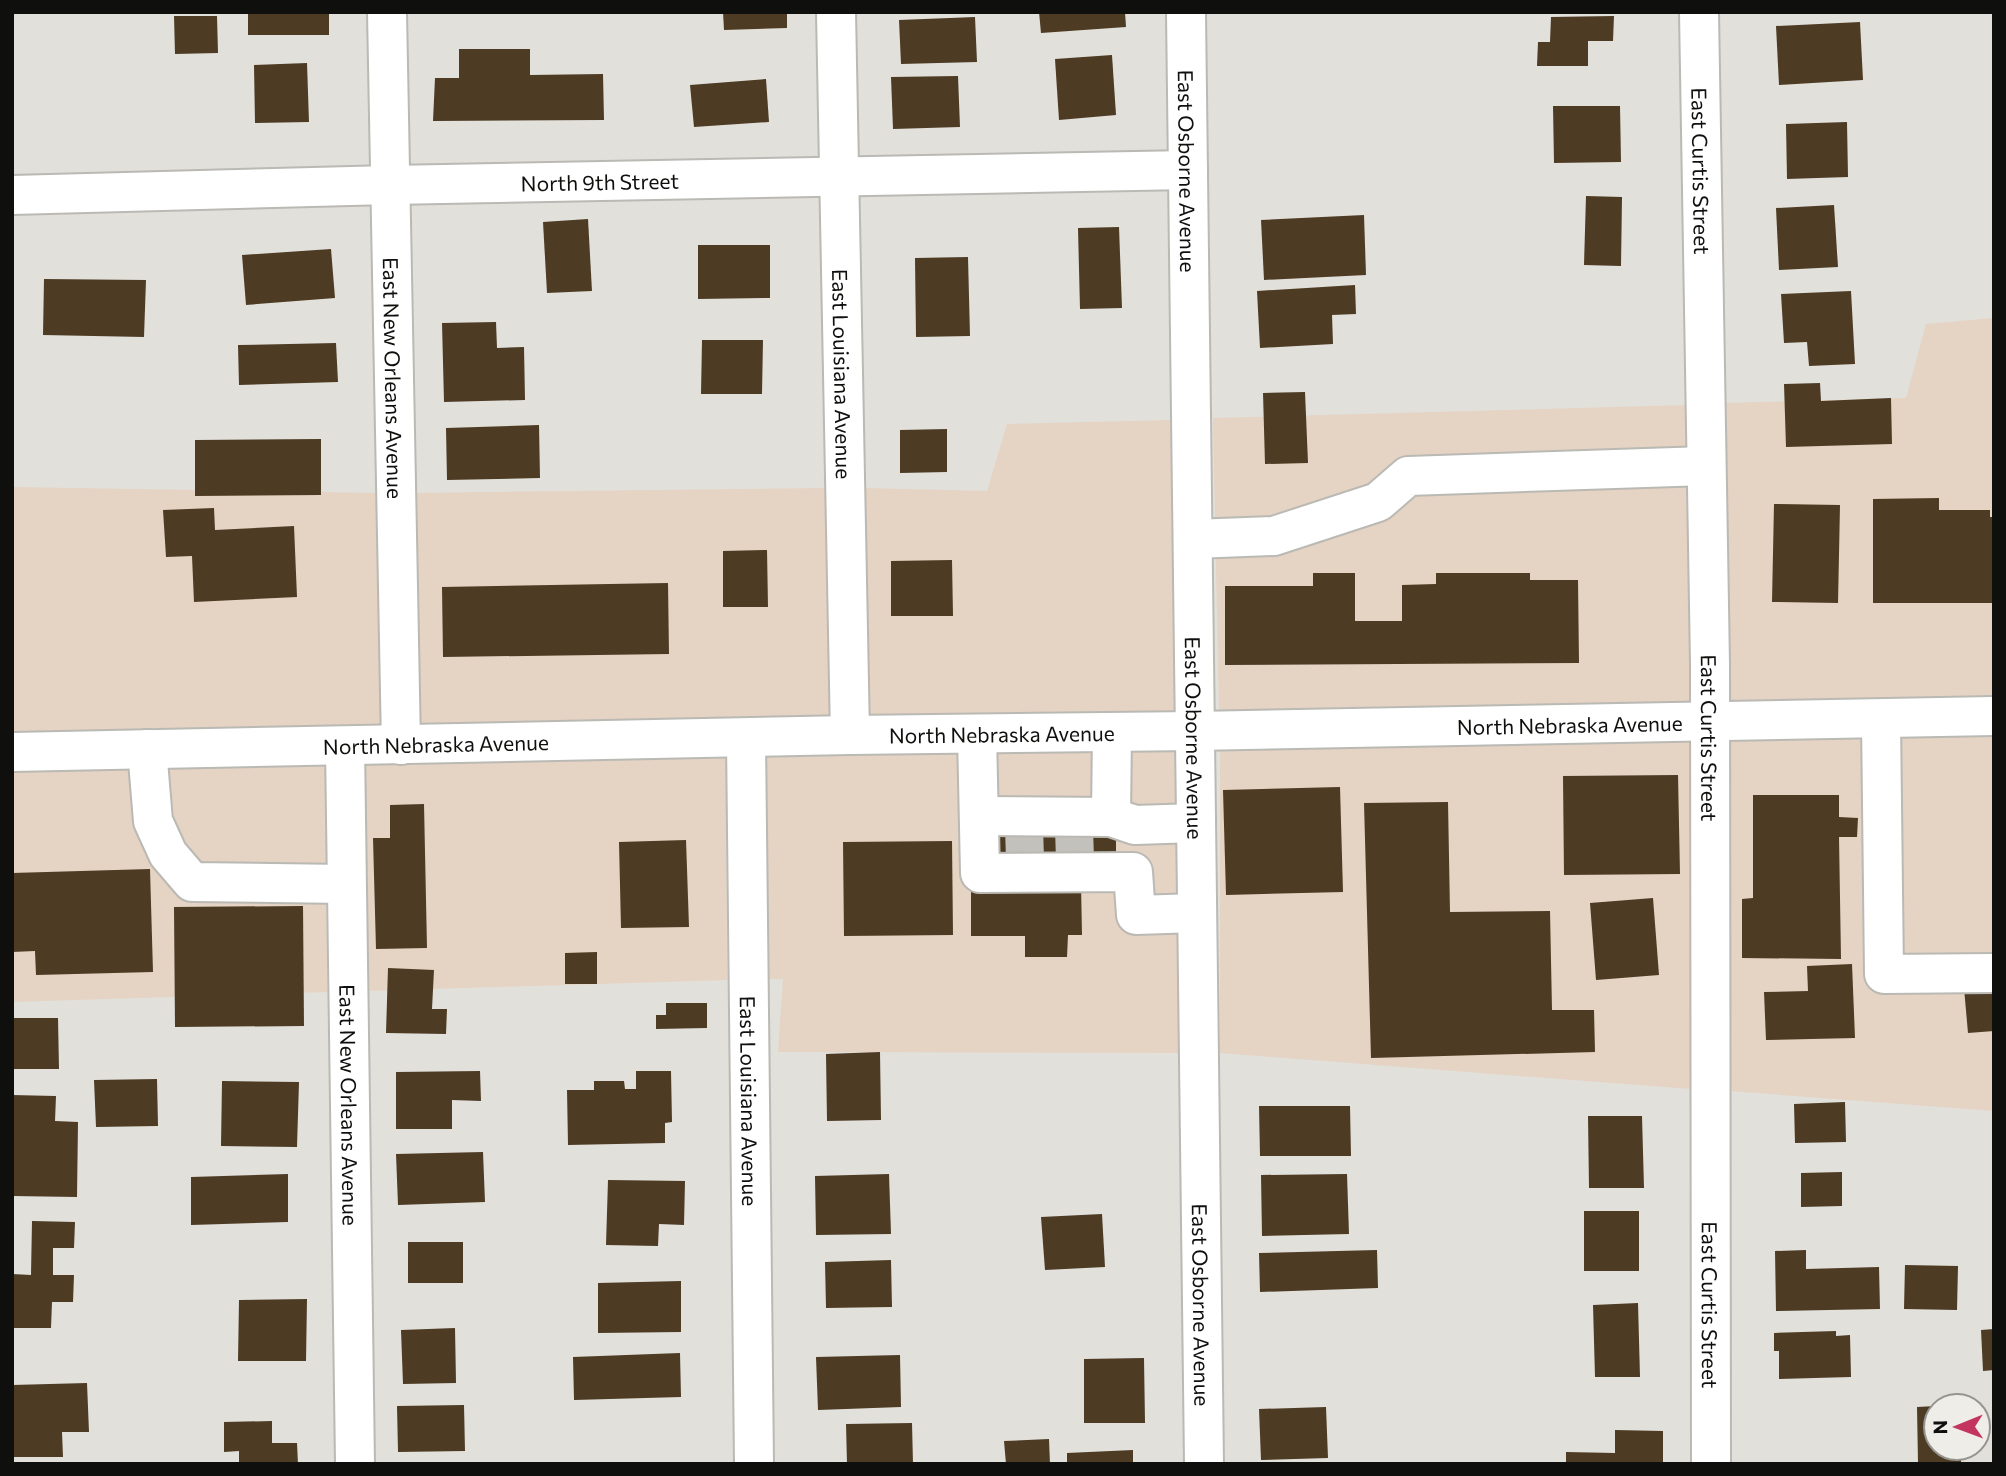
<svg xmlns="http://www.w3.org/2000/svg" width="2006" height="1476" viewBox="0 0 2006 1476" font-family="Commissioner,sans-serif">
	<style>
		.commercial { fill: #e5d3c3 }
		.building { fill: #4d3b24 }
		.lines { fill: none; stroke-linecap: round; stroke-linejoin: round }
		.minor-tunnel { stroke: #c2c1bc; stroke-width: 38; stroke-dasharray: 38 19; stroke-linecap: butt }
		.minor-casing { stroke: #bab9b4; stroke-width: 42 }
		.major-casing { stroke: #bab9b4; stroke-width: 42 }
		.minor { stroke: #fff; stroke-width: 38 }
		.major { stroke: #fff; stroke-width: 38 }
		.labels { text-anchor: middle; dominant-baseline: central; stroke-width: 7; stroke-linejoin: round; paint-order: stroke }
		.street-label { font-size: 21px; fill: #0f0f0d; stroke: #efede8 }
	</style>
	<rect width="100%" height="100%" fill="#e2e0db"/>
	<g class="commercial">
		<path d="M 1994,318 L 1994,699 L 1729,704 L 1725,403 L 1906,398 L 1926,324 Z"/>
		<path d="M 1686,405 L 1690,705 L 1219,713 L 1213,418 Z"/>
		<path d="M 1174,420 L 1180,714 L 869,717 L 865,488 L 987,491 L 1007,424 Z"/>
		<path d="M 12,487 L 376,493 L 381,727 L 12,734 Z"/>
		<path d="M 825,488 L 830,718 L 420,727 L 415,493 Z"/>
		<path d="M 1994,734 L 1994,1111 L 1730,1091 L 1730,739 Z"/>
		<path d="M 1691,740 L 1691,1089 L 1220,1053 L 1220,748 Z"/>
		<path d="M 1180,749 L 1181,1053 L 778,1052 L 783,979 L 766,979 L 766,755 Z"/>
		<path d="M 726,756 L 727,980 L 366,991 L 365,763 Z"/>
		<path d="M 326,763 L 327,992 L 12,1002 L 12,769 Z"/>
	</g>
	<g class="building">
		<rect x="248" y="12" width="81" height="23"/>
		<path d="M 723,12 L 787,12 L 787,28 L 724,30 Z"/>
		<path d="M 1039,12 L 1125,12 L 1126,27 L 1041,33 Z"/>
		<path d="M 174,16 L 217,16 L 218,53 L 175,54 Z"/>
		<path d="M 1614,16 L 1613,41 L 1588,41 L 1588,66 L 1537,66 L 1538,42 L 1550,42 L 1551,17 Z"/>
		<path d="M 975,17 L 977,62 L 901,64 L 899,20 Z"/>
		<path d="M 1860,22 L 1863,80 L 1779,85 L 1776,26 Z"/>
		<path d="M 459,49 L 530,49 L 530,75 L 603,74 L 604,120 L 433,121 L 435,78 L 459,78 Z"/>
		<path d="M 1112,55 L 1116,115 L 1059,120 L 1055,59 Z"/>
		<path d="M 307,63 L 309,122 L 255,123 L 254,65 Z"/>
		<path d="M 958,76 L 960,127 L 893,129 L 891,77 Z"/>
		<path d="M 766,79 L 769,122 L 694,127 L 690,85 Z"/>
		<path d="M 1553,106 L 1620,106 L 1621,162 L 1554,163 Z"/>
		<path d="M 1847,122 L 1848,177 L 1787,179 L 1786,124 Z"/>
		<path d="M 1586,196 L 1622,197 L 1621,266 L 1584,265 Z"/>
		<path d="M 1834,205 L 1838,267 L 1779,270 L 1776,208 Z"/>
		<path d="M 1364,215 L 1366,275 L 1264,280 L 1261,220 Z"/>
		<path d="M 588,219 L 592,291 L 547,293 L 543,222 Z"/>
		<path d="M 1119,227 L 1122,308 L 1080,309 L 1078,228 Z"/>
		<path d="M 698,245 L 770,245 L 770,298 L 698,299 Z"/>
		<path d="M 331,249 L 335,298 L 246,305 L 242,255 Z"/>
		<path d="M 968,257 L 970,336 L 916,337 L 915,258 Z"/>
		<path d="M 44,279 L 146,280 L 144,337 L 43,335 Z"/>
		<path d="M 1355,285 L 1356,314 L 1332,315 L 1333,344 L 1260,348 L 1257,291 Z"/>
		<path d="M 1851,291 L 1855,364 L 1809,366 L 1807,342 L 1784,343 L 1781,294 Z"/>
		<path d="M 496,322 L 497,348 L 524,347 L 525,400 L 444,402 L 442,323 Z"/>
		<path d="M 702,340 L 763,340 L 762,394 L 701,394 Z"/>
		<path d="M 336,343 L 338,382 L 239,385 L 238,345 Z"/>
		<path d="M 1820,383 L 1821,401 L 1891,398 L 1892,444 L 1786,447 L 1784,384 Z"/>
		<path d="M 1305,392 L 1308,463 L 1265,464 L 1263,393 Z"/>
		<path d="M 539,425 L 540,478 L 447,480 L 446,428 Z"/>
		<path d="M 947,429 L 947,472 L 900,473 L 900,430 Z"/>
		<path d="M 321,439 L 321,495 L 195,496 L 195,440 Z"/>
		<path d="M 1939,498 L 1939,510 L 1990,510 L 1990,517 L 1994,517 L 1994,603 L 1873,603 L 1873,499 Z"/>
		<path d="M 1774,504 L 1840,505 L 1838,603 L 1772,602 Z"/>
		<path d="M 214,508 L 215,530 L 294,526 L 297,597 L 194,602 L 192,556 L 166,557 L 163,510 Z"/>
		<path d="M 767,550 L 768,607 L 723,607 L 723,551 Z"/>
		<path d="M 952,560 L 953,616 L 891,616 L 891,561 Z"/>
		<path d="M 1313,573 L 1355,573 L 1355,621 L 1402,621 L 1402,585 L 1436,584 L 1436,573 L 1530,573 L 1530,580 L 1578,580 L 1579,663 L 1225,665 L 1225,586 L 1313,586 Z"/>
		<path d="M 668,583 L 669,654 L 443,657 L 442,587 Z"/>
		<path d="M 1678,775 L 1680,874 L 1564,875 L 1563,776 Z"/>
		<path d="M 1340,787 L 1343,892 L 1226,895 L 1223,790 Z"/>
		<path d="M 1753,795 L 1839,795 L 1839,817 L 1858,818 L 1857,837 L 1839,837 L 1841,959 L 1742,958 L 1742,899 L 1753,898 Z"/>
		<path d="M 1448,802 L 1450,912 L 1550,911 L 1552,1010 L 1594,1010 L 1595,1052 L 1371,1058 L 1364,803 Z"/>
		<path d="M 424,804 L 427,948 L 376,949 L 373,838 L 390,838 L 390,805 Z"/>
		<path d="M 988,826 L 1116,829 L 1116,861 L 988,858 Z"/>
		<path d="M 686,840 L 689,927 L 621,928 L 619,842 Z"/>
		<path d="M 952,841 L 953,935 L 844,936 L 843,842 Z"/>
		<path d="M 150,869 L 153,972 L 36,975 L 35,951 L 12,952 L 12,873 Z"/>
		<path d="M 1081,884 L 1082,935 L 1068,935 L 1067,957 L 1025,957 L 1025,936 L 971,936 L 971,887 Z"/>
		<path d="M 1653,898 L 1659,975 L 1596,980 L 1590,903 Z"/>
		<path d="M 303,906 L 304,1026 L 175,1027 L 174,907 Z"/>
		<path d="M 597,952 L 597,984 L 565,984 L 565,953 Z"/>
		<path d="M 1852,964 L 1855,1038 L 1766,1040 L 1764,992 L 1808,991 L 1807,966 Z"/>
		<path d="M 388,968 L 434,970 L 432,1009 L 447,1009 L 446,1034 L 386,1033 Z"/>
		<path d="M 1994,985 L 1994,1031 L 1968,1033 L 1964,988 Z"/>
		<path d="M 666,1003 L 707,1003 L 707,1028 L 656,1029 L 656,1015 L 666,1015 Z"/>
		<path d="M 12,1018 L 58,1018 L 59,1069 L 12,1069 Z"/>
		<path d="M 880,1052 L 881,1120 L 827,1121 L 826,1054 Z"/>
		<path d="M 480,1071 L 481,1101 L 452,1100 L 452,1129 L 396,1129 L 396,1072 Z"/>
		<path d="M 636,1071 L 671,1071 L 672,1122 L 665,1123 L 665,1143 L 568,1145 L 567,1090 L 594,1090 L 594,1081 L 624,1081 L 625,1089 L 636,1089 Z"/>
		<path d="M 157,1079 L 158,1126 L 96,1127 L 94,1080 Z"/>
		<path d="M 222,1081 L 299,1082 L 297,1147 L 221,1146 Z"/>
		<path d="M 12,1095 L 56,1096 L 55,1121 L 78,1122 L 77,1197 L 12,1196 Z"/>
		<path d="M 1845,1102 L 1846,1142 L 1795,1143 L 1794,1104 Z"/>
		<path d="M 1259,1106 L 1350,1106 L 1351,1156 L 1260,1156 Z"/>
		<path d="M 1588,1116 L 1642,1116 L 1644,1188 L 1589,1188 Z"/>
		<path d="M 483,1152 L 485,1202 L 398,1205 L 396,1154 Z"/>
		<path d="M 1842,1172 L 1842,1206 L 1801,1207 L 1801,1173 Z"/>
		<path d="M 288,1174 L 288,1222 L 191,1225 L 191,1177 Z"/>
		<path d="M 889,1174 L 891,1234 L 816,1235 L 815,1176 Z"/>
		<path d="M 1347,1174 L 1349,1234 L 1262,1236 L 1261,1175 Z"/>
		<path d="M 608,1180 L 685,1181 L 684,1225 L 659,1224 L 658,1246 L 606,1245 Z"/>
		<rect x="1584" y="1211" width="55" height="60"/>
		<path d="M 1102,1214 L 1105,1267 L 1045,1270 L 1041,1217 Z"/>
		<path d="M 32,1221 L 75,1222 L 74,1248 L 53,1248 L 53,1275 L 74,1275 L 73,1302 L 52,1302 L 51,1328 L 12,1328 L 12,1274 L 31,1275 Z"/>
		<rect x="408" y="1242" width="55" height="41"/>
		<path d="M 1377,1250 L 1378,1288 L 1260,1292 L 1259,1253 Z"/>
		<path d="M 1806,1250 L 1806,1269 L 1879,1267 L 1880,1309 L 1776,1311 L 1775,1251 Z"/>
		<path d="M 891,1260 L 892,1307 L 826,1308 L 825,1262 Z"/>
		<path d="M 1905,1265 L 1958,1266 L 1957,1310 L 1904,1309 Z"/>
		<path d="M 681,1281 L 681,1332 L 598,1333 L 598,1283 Z"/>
		<path d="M 307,1299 L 306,1361 L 238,1361 L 239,1300 Z"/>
		<path d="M 1638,1303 L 1640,1377 L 1595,1377 L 1593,1305 Z"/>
		<path d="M 455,1328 L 456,1383 L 403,1384 L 401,1330 Z"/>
		<path d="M 1994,1329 L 1994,1370 L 1983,1371 L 1981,1330 Z"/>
		<path d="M 1836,1331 L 1836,1336 L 1850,1335 L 1851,1377 L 1779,1379 L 1779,1351 L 1774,1351 L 1774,1333 Z"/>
		<path d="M 680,1353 L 681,1397 L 574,1400 L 573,1357 Z"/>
		<path d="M 900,1355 L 901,1407 L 818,1410 L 816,1357 Z"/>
		<path d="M 1144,1358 L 1145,1423 L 1084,1423 L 1084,1359 Z"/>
		<path d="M 87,1383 L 89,1432 L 62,1432 L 63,1457 L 12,1457 L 12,1385 Z"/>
		<path d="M 464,1405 L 465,1451 L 398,1452 L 397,1406 Z"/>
		<path d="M 1936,1406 L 1936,1448 L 1961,1448 L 1961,1462 L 1918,1463 L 1917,1407 Z"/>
		<path d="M 1326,1407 L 1328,1458 L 1261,1460 L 1259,1409 Z"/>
		<path d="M 272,1421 L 272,1443 L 297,1443 L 298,1464 L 239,1464 L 239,1451 L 224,1452 L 224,1422 Z"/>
		<path d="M 912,1423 L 913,1464 L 847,1464 L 846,1424 Z"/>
		<path d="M 1615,1430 L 1663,1431 L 1663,1464 L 1566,1464 L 1566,1452 L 1615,1453 Z"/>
		<path d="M 1049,1439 L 1050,1464 L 1006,1464 L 1004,1441 Z"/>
		<path d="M 1133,1450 L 1133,1464 L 1067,1464 L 1067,1453 Z"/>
	</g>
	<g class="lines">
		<g class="minor-tunnel">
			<path d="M 1024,827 L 1025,859"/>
			<path d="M 1074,828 L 1075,860"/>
		</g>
		<g class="minor-casing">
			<g id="minor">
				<path id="s1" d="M 387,12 L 401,745"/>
				<path id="s2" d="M 836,12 L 850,735"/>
				<path id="s3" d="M 1186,12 L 1204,1464"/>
				<path id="s4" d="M 1699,12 L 1710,664 L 1711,1464"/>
				<path id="s5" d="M 12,195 L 390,185 L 1188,170"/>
				<path d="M 1193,539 L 1274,536 L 1378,502 L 1408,476 L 1706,466"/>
				<path d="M 1881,719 L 1884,974 L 1994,973"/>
				<path d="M 977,734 L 980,873 L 1133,872 L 1136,915 L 1197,913"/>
				<path id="s6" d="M 746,739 L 754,1464"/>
				<path id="s7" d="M 345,746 L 355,1464"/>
				<path d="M 147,749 L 153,821 L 168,854 L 192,882 L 346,884"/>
				<path d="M 980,816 L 1111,817 L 1112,732"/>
				<path d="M 1111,817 L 1135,825 L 1196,823"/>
			</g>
		</g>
		<g class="major-casing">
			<g id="major">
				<path id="s8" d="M 12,752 L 850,735 L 1195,731 L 1994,716"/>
			</g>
		</g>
		<use href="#minor" class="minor"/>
		<use href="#major" class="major"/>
	</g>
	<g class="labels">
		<g class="street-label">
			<text stroke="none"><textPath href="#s3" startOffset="159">East Osborne Avenue</textPath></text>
			<text stroke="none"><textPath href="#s4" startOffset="159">East Curtis Street</textPath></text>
			<text stroke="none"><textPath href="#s5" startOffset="588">North 9th Street</textPath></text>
			<text stroke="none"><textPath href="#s2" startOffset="362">East Louisiana Avenue</textPath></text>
			<text stroke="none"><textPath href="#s1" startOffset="366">East New Orleans Avenue</textPath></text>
			<text stroke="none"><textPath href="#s8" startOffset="1558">North Nebraska Avenue</textPath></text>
			<text stroke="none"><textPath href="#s8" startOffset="990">North Nebraska Avenue</textPath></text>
			<text stroke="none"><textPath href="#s3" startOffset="726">East Osborne Avenue</textPath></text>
			<text stroke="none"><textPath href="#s4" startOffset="726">East Curtis Street</textPath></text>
			<text stroke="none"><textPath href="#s8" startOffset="424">North Nebraska Avenue</textPath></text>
			<text stroke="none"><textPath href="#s6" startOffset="362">East Louisiana Avenue</textPath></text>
			<text stroke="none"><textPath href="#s7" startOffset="359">East New Orleans Avenue</textPath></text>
			<text stroke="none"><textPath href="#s3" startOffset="1293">East Osborne Avenue</textPath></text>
			<text stroke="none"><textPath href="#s4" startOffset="1293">East Curtis Street</textPath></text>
		</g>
	</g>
	<rect width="2006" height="1476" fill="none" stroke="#0f0f0d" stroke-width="28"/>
	<g transform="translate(1957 1427) rotate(269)"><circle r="33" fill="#efede8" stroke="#959490" stroke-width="2"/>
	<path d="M0-5L12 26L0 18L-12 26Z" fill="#c3355f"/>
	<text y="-10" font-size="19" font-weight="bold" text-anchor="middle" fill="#0f0f0d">N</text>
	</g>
</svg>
